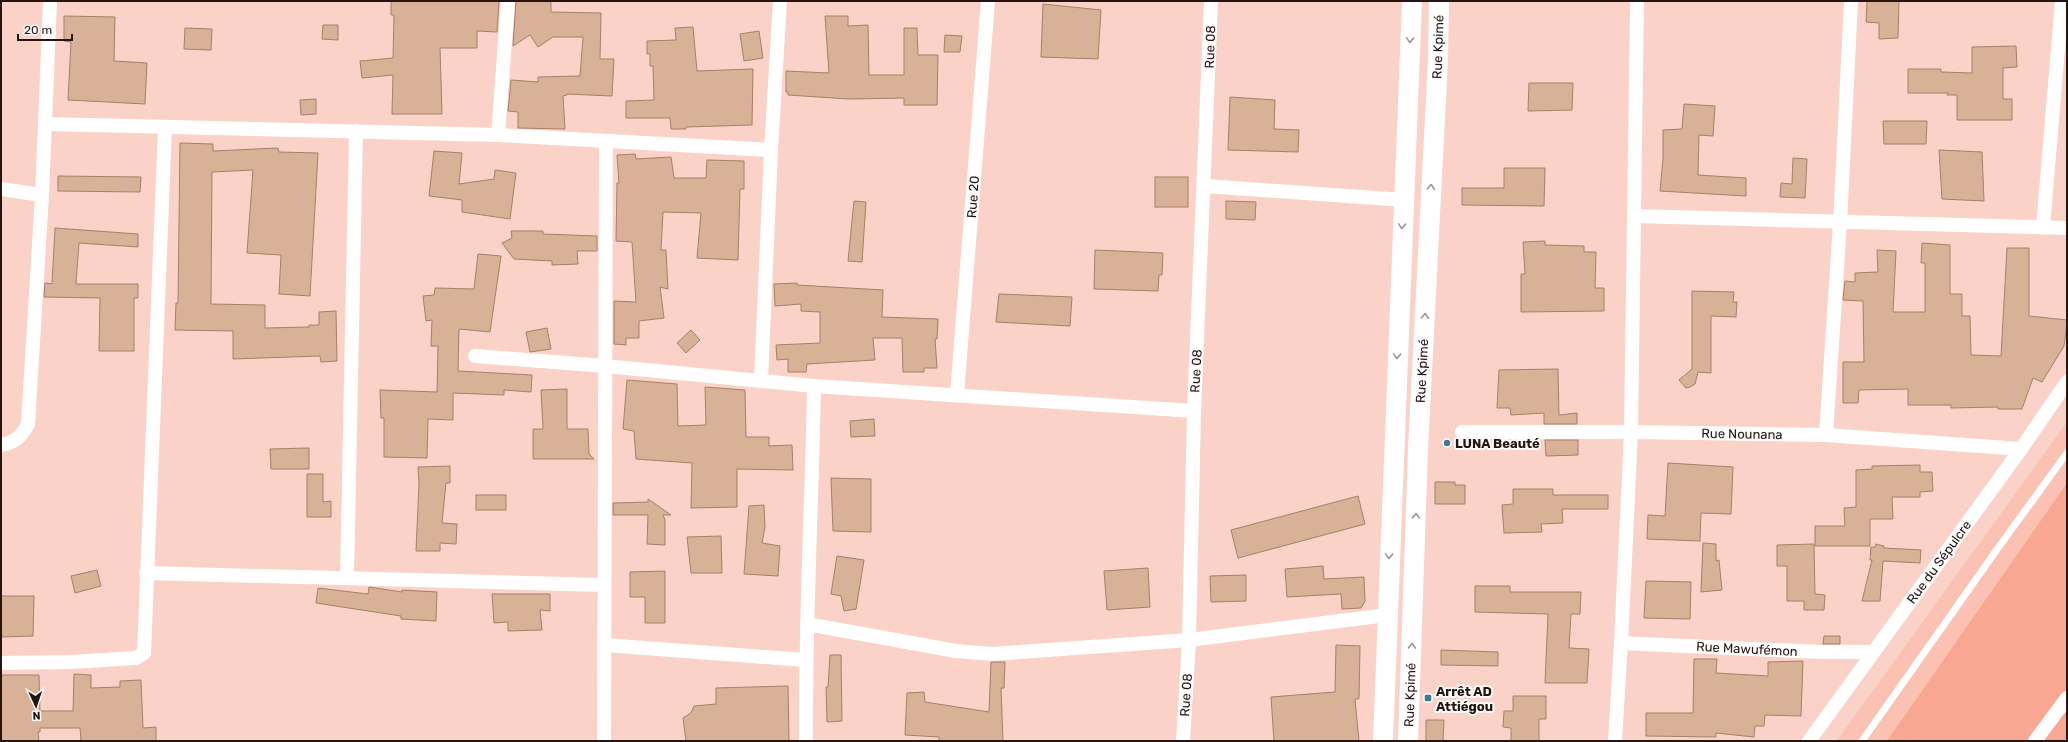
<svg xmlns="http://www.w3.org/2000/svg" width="2068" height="742" viewBox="0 0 2068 742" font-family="Rubik,sans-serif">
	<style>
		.built { fill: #fbc2b3 }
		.green { fill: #f9a792 }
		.building { fill: #d9b197; stroke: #a68067 }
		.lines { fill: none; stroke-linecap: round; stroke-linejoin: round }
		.service { stroke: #fff; stroke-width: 7 }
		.minor { stroke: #fff; stroke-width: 14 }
		.secondary { stroke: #fff; stroke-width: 20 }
		.oneway { stroke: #9d9593 }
		.poi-dot { fill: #3a7d8d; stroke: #fdfdfd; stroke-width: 1.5 }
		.labels { text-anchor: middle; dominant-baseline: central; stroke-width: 4; stroke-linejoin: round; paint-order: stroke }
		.street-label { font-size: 13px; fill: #251410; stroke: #fdfdfd }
		.poi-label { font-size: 13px; font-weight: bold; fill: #251410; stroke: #fdfdfd; text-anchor: start }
	</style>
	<rect width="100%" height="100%" fill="#fad2c7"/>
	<path class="built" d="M 2067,422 L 2067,741 L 1837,741 L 1846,728 Z"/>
	<path class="green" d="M 2067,483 L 2067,741 L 1887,741 Z"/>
	<g class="building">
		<path d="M 391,1 L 499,1 L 497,32 L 477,31 L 477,48 L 440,48 L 442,114 L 392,114 L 393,75 L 362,78 L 360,61 L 393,58 L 394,15 L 391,15 Z"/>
		<path d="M 516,1 L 551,1 L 551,12 L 601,13 L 600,59 L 614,59 L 612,96 L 567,94 L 567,95 L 563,96 L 565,129 L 518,128 L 518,112 L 508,111 L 511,80 L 538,82 L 538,77 L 580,76 L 583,37 L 553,37 L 538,47 L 530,35 L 513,46 Z"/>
		<path d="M 1867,1 L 1899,1 L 1898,38 L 1879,39 L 1879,23 L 1866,22 Z"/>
		<path d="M 1043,4 L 1101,10 L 1098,59 L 1041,57 Z"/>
		<path d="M 64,16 L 115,17 L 114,61 L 147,63 L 145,104 L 68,100 L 71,42 L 64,41 Z"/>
		<path d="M 825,16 L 848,16 L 848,26 L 868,25 L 869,75 L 904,75 L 904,28 L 917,28 L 918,55 L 938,55 L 937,105 L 904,105 L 904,98 L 849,99 L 788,95 L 788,92 L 786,92 L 786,71 L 829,73 Z"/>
		<path d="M 323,25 L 338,25 L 338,40 L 322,39 Z"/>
		<path d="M 693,27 L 697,71 L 753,69 L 752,125 L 686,127 L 686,129 L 671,129 L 670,118 L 626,118 L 626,101 L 654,100 L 653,66 L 650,66 L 650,54 L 647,54 L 647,41 L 676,40 L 675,28 Z"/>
		<path d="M 185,28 L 212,29 L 211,50 L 184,49 Z"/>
		<path d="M 759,31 L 763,58 L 744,61 L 740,34 Z"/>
		<path d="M 945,35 L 962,36 L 960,52 L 944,52 Z"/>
		<path d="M 2016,46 L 2017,67 L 2003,68 L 2003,99 L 2012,99 L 2012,120 L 1957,120 L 1957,95 L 1947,95 L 1948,93 L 1908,93 L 1908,69 L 1941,69 L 1941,72 L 1972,73 L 1972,47 Z"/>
		<path d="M 1529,83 L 1573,83 L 1572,110 L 1528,111 Z"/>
		<path d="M 1230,97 L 1275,100 L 1274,129 L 1299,130 L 1298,152 L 1228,150 Z"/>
		<path d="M 316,99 L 316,114 L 301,115 L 300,100 Z"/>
		<path d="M 1684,104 L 1715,106 L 1713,136 L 1699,135 L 1698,175 L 1746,178 L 1746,196 L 1660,191 L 1663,158 L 1663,130 L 1682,129 Z"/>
		<path d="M 1883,121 L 1927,121 L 1926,144 L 1884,144 Z"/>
		<path d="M 180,143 L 213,144 L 213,151 L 278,148 L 279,152 L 318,153 L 310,296 L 279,294 L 281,255 L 247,253 L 253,170 L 212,172 L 211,304 L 265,305 L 265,328 L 309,327 L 309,325 L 319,325 L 319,312 L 336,311 L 337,361 L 321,362 L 320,356 L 233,359 L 233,331 L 175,330 L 176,303 L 178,303 Z"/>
		<path d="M 1939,150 L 1982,152 L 1984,201 L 1942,199 Z"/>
		<path d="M 434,151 L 462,153 L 459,184 L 494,179 L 495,170 L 516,173 L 510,219 L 462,212 L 462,200 L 429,196 Z"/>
		<path d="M 635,154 L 636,159 L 671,157 L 674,178 L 706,178 L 707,160 L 744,161 L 744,189 L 740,189 L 738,260 L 697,258 L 701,213 L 663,212 L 661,250 L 666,250 L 668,289 L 660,287 L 664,318 L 639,321 L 639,338 L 626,338 L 626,345 L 614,344 L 614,301 L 636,302 L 632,242 L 616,241 L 617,183 L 619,183 L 617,155 Z"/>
		<path d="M 1793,158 L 1807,159 L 1805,198 L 1780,197 L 1781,183 L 1792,184 Z"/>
		<path d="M 1504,168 L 1545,168 L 1544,206 L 1462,205 L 1462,188 L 1504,188 Z"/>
		<path d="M 58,176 L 141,177 L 140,192 L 58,191 Z"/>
		<rect x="1155" y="177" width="33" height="30"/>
		<path d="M 854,201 L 866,202 L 862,262 L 848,261 Z"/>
		<path d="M 1226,201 L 1256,202 L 1255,220 L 1226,219 Z"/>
		<path d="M 55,228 L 138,234 L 138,247 L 79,243 L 76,284 L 138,284 L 138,298 L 134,298 L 134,351 L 99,351 L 100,298 L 44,297 L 45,283 L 52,284 Z"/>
		<path d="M 511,231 L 543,231 L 543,234 L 597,236 L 597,251 L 577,251 L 578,264 L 552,265 L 552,261 L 514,259 L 502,243 L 512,238 Z"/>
		<path d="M 1545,241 L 1545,245 L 1584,246 L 1584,252 L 1596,252 L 1595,288 L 1604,288 L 1604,311 L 1521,312 L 1521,274 L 1525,274 L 1523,242 Z"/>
		<path d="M 1922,243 L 1950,245 L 1950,294 L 1962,294 L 1962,316 L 1970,316 L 1971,355 L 2001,356 L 2007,248 L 2029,248 L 2029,316 L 2067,320 L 2067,323 L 2064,346 L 2042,382 L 2033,378 L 2022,409 L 1998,409 L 1998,407 L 1951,408 L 1951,405 L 1908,405 L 1908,389 L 1859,390 L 1858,403 L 1843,403 L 1843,362 L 1864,362 L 1863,301 L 1843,300 L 1845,281 L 1855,282 L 1855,273 L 1878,272 L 1877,250 L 1896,251 L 1893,312 L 1925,312 L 1925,263 L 1921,263 Z"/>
		<path d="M 1095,250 L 1163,253 L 1162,275 L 1159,275 L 1158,291 L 1094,289 Z"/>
		<path d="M 478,254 L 501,256 L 490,332 L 459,329 L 458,371 L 532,375 L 531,392 L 504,390 L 504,395 L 453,393 L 453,420 L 428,419 L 427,458 L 384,457 L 384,418 L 381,418 L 380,390 L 437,392 L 438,346 L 431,346 L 432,320 L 426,321 L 423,296 L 434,295 L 435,288 L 474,289 Z"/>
		<path d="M 797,283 L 797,285 L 883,290 L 882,317 L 938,319 L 937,339 L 935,339 L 937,368 L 924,368 L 924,372 L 903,372 L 902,338 L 873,338 L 875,360 L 807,364 L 806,372 L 788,372 L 788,359 L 777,360 L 776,345 L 820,343 L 820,312 L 801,311 L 801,304 L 775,306 L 774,284 Z"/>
		<path d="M 1692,291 L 1734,292 L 1733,302 L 1737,302 L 1736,317 L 1711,316 L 1711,373 L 1698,372 L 1695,384 L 1690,387 L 1686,388 L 1679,380 L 1692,369 Z"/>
		<path d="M 999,294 L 1072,297 L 1070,326 L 996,322 Z"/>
		<path d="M 547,328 L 551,349 L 530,352 L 526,332 Z"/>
		<path d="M 691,330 L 700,340 L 686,353 L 677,343 Z"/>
		<path d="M 1558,369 L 1559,415 L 1577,413 L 1577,424 L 1544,424 L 1544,413 L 1511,415 L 1510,408 L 1497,408 L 1499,370 Z"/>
		<path d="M 627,380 L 677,384 L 678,426 L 706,425 L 705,387 L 745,390 L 746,437 L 769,437 L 769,446 L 792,445 L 793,470 L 737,469 L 737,507 L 691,508 L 692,463 L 636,459 L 634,431 L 623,429 Z"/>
		<path d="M 567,389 L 567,429 L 588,429 L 589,454 L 594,459 L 533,459 L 533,429 L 543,429 L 541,390 Z"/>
		<path d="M 874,419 L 875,436 L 851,437 L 850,421 Z"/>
		<path d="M 1545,440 L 1578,440 L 1578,455 L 1546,456 Z"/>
		<path d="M 309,448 L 309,469 L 271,469 L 270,449 Z"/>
		<path d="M 1668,463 L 1733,467 L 1731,514 L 1701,513 L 1700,541 L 1647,539 L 1648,515 L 1665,516 Z"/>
		<path d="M 1920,465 L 1920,472 L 1932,472 L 1933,491 L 1920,492 L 1920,497 L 1892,497 L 1893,519 L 1870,519 L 1870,546 L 1815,546 L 1815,526 L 1845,526 L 1844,508 L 1856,507 L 1856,470 L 1872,469 L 1872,466 Z"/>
		<path d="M 450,466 L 450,483 L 446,483 L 442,523 L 457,524 L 456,544 L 440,543 L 440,551 L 416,551 L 419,484 L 418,467 Z"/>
		<path d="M 307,474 L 323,474 L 323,502 L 331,501 L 331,517 L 307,517 Z"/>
		<path d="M 831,478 L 871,479 L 871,532 L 833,531 Z"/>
		<path d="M 1435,482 L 1455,482 L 1455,485 L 1465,485 L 1465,504 L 1435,504 Z"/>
		<path d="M 1513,489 L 1553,489 L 1553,495 L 1608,495 L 1608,509 L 1562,509 L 1563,523 L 1541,524 L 1542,532 L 1504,533 L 1502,505 L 1513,504 Z"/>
		<rect x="476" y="495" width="30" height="15"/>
		<path d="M 1358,496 L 1365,524 L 1238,558 L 1231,530 Z"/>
		<path d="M 648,499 L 671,515 L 663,515 L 665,520 L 665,545 L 647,544 L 648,515 L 613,515 L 613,503 L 648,502 Z"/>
		<path d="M 764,505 L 765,527 L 762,543 L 780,546 L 778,576 L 744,574 L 749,506 Z"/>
		<path d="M 721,536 L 722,573 L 691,573 L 687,537 Z"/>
		<path d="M 1703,543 L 1716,544 L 1716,561 L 1719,560 L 1722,590 L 1701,592 Z"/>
		<path d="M 1814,544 L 1815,594 L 1825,595 L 1824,610 L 1804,610 L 1804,601 L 1787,601 L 1787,566 L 1777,566 L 1777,545 Z"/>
		<path d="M 1876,544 L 1884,546 L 1884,548 L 1921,550 L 1920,563 L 1883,561 L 1880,601 L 1862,601 L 1872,560 L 1870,560 L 1871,547 L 1875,547 Z"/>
		<path d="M 837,556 L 864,560 L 856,609 L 844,611 L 841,596 L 831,594 Z"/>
		<path d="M 1323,566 L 1324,579 L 1364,577 L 1365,601 L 1361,608 L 1342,609 L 1341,594 L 1287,597 L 1285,569 Z"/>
		<path d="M 1148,568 L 1150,607 L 1107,610 L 1104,571 Z"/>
		<path d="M 97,570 L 101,586 L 75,593 L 71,576 Z"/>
		<path d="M 665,571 L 665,623 L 645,623 L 645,597 L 630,597 L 630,572 Z"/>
		<path d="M 1246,575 L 1246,601 L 1211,602 L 1210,576 Z"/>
		<path d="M 1646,581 L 1691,582 L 1690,619 L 1644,618 Z"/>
		<path d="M 1475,586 L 1510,586 L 1510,592 L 1581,592 L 1580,614 L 1571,614 L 1569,648 L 1589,649 L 1587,683 L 1545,683 L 1548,614 L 1475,612 Z"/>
		<path d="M 369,587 L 402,592 L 402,590 L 437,592 L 436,621 L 401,619 L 401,616 L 316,603 L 318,588 L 368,594 Z"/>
		<path d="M 492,594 L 550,594 L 550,611 L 540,610 L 542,630 L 508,631 L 508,622 L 494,623 Z"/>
		<path d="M 1,596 L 34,596 L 33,636 L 1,637 Z"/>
		<path d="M 1824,636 L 1840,636 L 1840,644 L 1823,644 Z"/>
		<path d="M 1336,645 L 1360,646 L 1359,699 L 1355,699 L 1359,741 L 1274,741 L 1271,697 L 1335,692 Z"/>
		<path d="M 1441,650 L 1498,652 L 1498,666 L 1441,665 Z"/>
		<path d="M 830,655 L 841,655 L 842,721 L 827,722 L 826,687 L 828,687 Z"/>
		<path d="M 1694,659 L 1717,659 L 1716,673 L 1768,676 L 1768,662 L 1803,661 L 1801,716 L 1765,715 L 1764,726 L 1755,726 L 1754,737 L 1716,733 L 1716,737 L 1646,736 L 1646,713 L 1693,713 Z"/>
		<path d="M 991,662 L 1005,662 L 1004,688 L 1001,688 L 1003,741 L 939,741 L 939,737 L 905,735 L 907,693 L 924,692 L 925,702 L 989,712 Z"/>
		<path d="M 74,674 L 91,675 L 91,688 L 120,687 L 120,681 L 141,680 L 143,728 L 156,727 L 156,741 L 81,741 L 80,728 L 40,728 L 40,732 L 38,732 L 39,741 L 1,741 L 1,675 L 39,675 L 40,711 L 73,711 Z"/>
		<path d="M 788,686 L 789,741 L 686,741 L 683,718 L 691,713 L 694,706 L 716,704 L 716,688 Z"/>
		<path d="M 1513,696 L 1546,696 L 1546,719 L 1539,719 L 1539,741 L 1511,741 L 1511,728 L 1503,727 L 1504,711 L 1513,711 Z"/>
		<path d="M 1426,720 L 1444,720 L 1443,741 L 1426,741 Z"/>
	</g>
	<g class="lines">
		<path class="service" d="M 1862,741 L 1998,548 L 2067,453"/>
		<g class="minor">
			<path d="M 46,124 L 498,135 L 771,150"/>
			<path d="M 498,135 L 508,1"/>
			<path d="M 1205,186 L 1404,200"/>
			<path d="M 1,189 L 42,195"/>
			<path d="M 1634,216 L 2067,228"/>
			<path d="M 2043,227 L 2062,1"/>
			<path d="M 475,356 L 605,366 L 814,386 L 1194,411"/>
			<path d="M 761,380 L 771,150 L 780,1"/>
			<path d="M 957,394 L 988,1"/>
			<path d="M 1462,432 L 1631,432 L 1826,435 L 2021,449"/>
			<path d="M 1826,435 L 1840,223 L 1851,1"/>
			<path d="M 1,445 C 16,442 21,437 28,424 L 42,195 L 50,1"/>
			<path d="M 146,573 L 603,585"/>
			<path d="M 347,578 L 356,131"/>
			<path d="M 807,624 L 956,651 L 992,654 L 1189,640 L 1387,615"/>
			<path d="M 1621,643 L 1821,652 L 1873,652"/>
			<path d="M 605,645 L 805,660"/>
			<path d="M 1,663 L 70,662 L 136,658 L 144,653 L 165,127"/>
			<path d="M 604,741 L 606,141"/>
			<path d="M 806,741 C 805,623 812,504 814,386"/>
			<path d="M 1183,741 L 1189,640 L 1194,411 L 1211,1"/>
			<path d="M 1615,741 L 1621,643 L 1631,432 L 1637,1"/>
			<path d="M 1809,741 L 2021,449 L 2067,382"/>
			<path d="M 2035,741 L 2067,698"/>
		</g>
		<g class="secondary">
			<path d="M 1383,741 L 1412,1"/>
			<path d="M 1408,741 L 1418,449 L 1438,59 L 1439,1"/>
		</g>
	</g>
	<defs><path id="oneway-chevron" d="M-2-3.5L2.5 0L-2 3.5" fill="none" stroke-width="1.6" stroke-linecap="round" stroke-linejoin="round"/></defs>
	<g class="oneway">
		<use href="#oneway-chevron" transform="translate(1410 40) rotate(92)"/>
		<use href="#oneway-chevron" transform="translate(1431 187) rotate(-87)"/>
		<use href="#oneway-chevron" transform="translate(1402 226) rotate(92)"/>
		<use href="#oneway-chevron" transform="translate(1425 316) rotate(-87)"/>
		<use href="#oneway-chevron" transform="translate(1397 356) rotate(92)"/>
		<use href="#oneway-chevron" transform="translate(1416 516) rotate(-88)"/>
		<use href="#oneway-chevron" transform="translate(1389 556) rotate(92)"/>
		<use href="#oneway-chevron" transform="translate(1412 646) rotate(-88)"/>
	</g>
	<g class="poi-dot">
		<circle cx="1447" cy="443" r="4"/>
		<rect x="1424" y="694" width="8" height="8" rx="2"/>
	</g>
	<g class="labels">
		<g class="street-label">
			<text transform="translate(1210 47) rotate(-88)">Rue 08</text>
			<text transform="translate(1438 47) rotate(-88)">Rue Kpimé</text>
			<text transform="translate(973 197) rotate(-86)">Rue 20</text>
			<text transform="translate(1196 371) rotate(-87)">Rue 08</text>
			<text transform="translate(1422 371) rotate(-87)">Rue Kpimé</text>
			<text transform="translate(1742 434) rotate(1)">Rue Nounana</text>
			<text transform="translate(1939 562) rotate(-54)">Rue du Sépulcre</text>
			<text transform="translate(1747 649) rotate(3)">Rue Mawufémon</text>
			<text transform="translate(1186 695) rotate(-86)">Rue 08</text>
			<text transform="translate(1410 695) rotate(-88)">Rue Kpimé</text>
		</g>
		<g class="poi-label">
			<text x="1455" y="443">LUNA Beauté</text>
			<text x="1436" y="691">Arrêt AD<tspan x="1436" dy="15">Attiégou</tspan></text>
		</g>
	</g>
	<rect width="2068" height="742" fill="none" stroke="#251410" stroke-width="4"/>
	<g transform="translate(36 706) rotate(177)" stroke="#fdfdfd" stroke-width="3" paint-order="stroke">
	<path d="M0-3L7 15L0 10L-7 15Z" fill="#251410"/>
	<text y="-6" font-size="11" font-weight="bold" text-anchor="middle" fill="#251410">N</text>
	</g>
	<path d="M18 34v6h54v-6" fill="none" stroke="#251410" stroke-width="2"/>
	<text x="24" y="34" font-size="12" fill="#251410" stroke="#fdfdfd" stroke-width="3" paint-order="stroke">20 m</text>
</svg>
